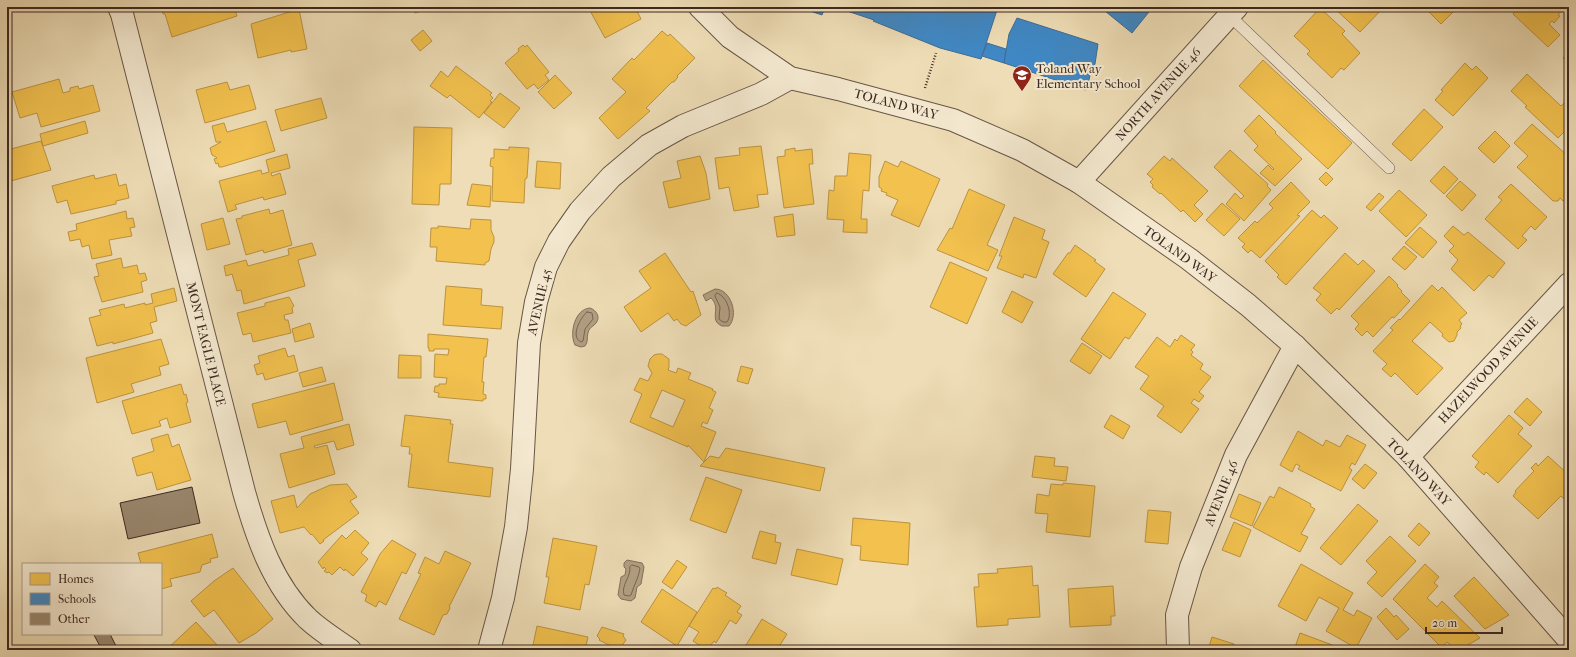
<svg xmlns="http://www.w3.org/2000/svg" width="1576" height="657" viewBox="0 0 1576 657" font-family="'IM FELL French Canon',serif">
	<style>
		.water { fill: #b2a083; stroke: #83705c }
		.homes { fill: #f2c14e; stroke: #bc9340; fill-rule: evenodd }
		.schools { fill: #3f88c5; stroke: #3e6c94 }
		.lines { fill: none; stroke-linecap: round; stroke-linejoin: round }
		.shore { stroke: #786452; stroke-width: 1 }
		.building { fill: #99876e; stroke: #3d2921 }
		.service-casing { stroke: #695646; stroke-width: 12 }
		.minor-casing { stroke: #695646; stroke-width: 24 }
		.path { stroke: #3d2921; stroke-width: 2.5; stroke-dasharray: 1 2; stroke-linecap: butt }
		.service { stroke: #f4e9d0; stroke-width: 11 }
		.minor { stroke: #f4e9d0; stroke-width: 22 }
		.labels { text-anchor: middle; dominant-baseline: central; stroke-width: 4; stroke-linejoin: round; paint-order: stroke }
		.poi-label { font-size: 13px; fill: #3d2921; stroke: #f4e9d0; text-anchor: start }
		.street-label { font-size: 13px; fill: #3d2921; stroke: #f4e9d0 }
	</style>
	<rect width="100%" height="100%" fill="#eeddb6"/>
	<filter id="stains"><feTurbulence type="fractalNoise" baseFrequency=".005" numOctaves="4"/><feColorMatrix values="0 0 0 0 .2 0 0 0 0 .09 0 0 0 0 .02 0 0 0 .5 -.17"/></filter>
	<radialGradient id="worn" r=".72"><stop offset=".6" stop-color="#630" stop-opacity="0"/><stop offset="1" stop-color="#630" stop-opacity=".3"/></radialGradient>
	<g class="water">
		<path d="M 715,289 C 731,289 739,315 729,326 L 722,326 C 708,320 722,308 711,298 L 706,301 L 703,295 Z"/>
		<path d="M 590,308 C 596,310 601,317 596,323 C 594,326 590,327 589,330 C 586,336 589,341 585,346 L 581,347 L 575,345 C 569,333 575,309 590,308 Z"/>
		<path d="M 627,560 L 642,563 L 644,567 L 641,584 L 637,587 L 635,598 L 631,601 L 621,599 L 618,595 L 621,577 L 625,575 L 626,569 L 624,567 L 624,563 Z"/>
	</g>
	<g class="homes">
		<path d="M 163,7 L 234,7 L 237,16 L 172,37 L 165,14 L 163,14 L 162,9 L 163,8 Z"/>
		<path d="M 413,7 L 432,7 L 415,13 Z"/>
		<path d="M 588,7 L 635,7 L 641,19 L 605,38 Z"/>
		<path d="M 1333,7 L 1384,7 L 1360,32 Z"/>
		<path d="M 1424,7 L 1448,7 L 1453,12 L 1441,24 Z"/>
		<path d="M 1519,7 L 1565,7 L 1558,15 L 1560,16 L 1554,23 L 1552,21 L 1549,24 L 1560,35 L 1548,47 L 1513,14 Z"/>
		<path d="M 1320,8 L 1345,31 L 1342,34 L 1360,53 L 1344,70 L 1341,68 L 1332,78 L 1307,54 L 1310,51 L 1294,36 Z"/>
		<path d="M 299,9 L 307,49 L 291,52 L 291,50 L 258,58 L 251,24 Z"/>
		<path d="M 423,30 L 432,41 L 420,51 L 411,40 Z"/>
		<path d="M 662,31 L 668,36 L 670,34 L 695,58 L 677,76 L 678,77 L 674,82 L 672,82 L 646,108 L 650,111 L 618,139 L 599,118 L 626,92 L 612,79 L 632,58 L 634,60 Z"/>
		<path d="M 523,45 L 525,47 L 527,45 L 549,72 L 545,75 L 549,80 L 538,89 L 534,84 L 527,89 L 505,63 L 519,51 L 518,49 Z"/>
		<path d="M 1569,51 L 1569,64 L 1563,58 Z"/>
		<path d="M 1263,60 L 1352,143 L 1328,169 L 1239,86 Z"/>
		<path d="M 1465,63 L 1472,70 L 1476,66 L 1488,78 L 1453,116 L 1435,100 L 1443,91 L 1441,90 Z"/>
		<path d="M 456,66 L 492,93 L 490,95 L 493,98 L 490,101 L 492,102 L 479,118 L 450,95 L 447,98 L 430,86 L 441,71 L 448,77 Z"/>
		<path d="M 1527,74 L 1561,106 L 1564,103 L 1569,108 L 1569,130 L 1567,129 L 1558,138 L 1525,107 L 1527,106 L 1511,91 Z"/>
		<path d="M 555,75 L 572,93 L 554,109 L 538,92 Z"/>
		<path d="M 59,79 L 63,93 L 70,91 L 70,88 L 78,86 L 79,89 L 93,85 L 100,111 L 41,127 L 37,113 L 20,118 L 12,92 Z"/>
		<path d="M 227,82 L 230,90 L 249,85 L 256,109 L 205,123 L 196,90 Z"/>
		<path d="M 500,93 L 520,108 L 504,128 L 484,113 Z"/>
		<path d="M 321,98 L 327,118 L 281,131 L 275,110 Z"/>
		<path d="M 1424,109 L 1443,127 L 1411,161 L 1392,144 Z"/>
		<path d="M 1259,115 L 1276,132 L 1275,133 L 1302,159 L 1275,186 L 1260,173 L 1268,165 L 1273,170 L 1274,169 L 1254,150 L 1258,146 L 1244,131 Z"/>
		<path d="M 85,121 L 88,133 L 43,146 L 40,134 Z"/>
		<path d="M 266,121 L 275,151 L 222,167 L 219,167 L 218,163 L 216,164 L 214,159 L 217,158 L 216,157 L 212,155 L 210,148 L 221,142 L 216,142 L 212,126 L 224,123 L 227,132 Z"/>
		<path d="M 1532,124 L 1569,157 L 1569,200 L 1563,201 L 1560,198 L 1558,201 L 1553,201 L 1517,167 L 1528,156 L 1514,143 Z"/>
		<path d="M 414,127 L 452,128 L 451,184 L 440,184 L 439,205 L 412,204 Z"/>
		<path d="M 1495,131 L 1510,146 L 1494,163 L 1478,148 Z"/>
		<path d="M 41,141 L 51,170 L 7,182 L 7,150 Z"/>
		<path d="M 761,146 L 768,194 L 757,195 L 759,207 L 734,211 L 729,187 L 719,189 L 715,158 L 740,155 L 739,148 Z"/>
		<path d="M 509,147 L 529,148 L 527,178 L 525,179 L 524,203 L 492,201 L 493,167 L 490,166 L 491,158 L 494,158 L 494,149 L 509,150 Z"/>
		<path d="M 795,148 L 795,151 L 812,149 L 813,164 L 809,164 L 814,204 L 784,208 L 777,157 L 785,156 L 785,150 Z"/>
		<path d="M 1230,150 L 1268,184 L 1267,186 L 1271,190 L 1244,221 L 1226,204 L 1235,193 L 1241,199 L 1244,196 L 1214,167 Z"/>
		<path d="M 849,153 L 871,155 L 869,191 L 863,190 L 861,219 L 867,219 L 867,233 L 843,232 L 844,220 L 827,219 L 829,190 L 834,191 L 835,176 L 847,176 Z"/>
		<path d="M 287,154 L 290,168 L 271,173 L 272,176 L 280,173 L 286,194 L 264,200 L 263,197 L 235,205 L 237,209 L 228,212 L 219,181 L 261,170 L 262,174 L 269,172 L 266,160 Z"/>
		<path d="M 700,156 L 706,173 L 710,199 L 669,208 L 663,182 L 681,178 L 677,161 Z"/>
		<path d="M 1164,156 L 1170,161 L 1172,158 L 1208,191 L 1194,205 L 1203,214 L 1195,222 L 1183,210 L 1181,212 L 1161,193 L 1160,194 L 1152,187 L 1153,185 L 1150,182 L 1153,179 L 1147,174 Z"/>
		<path d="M 537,161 L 561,163 L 560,189 L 535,187 Z"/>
		<path d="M 885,161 L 898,167 L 901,161 L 940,179 L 919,227 L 891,215 L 898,200 L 886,195 L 887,193 L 881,191 L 882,189 L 879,187 L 879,177 Z"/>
		<path d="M 1444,166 L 1458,179 L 1444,194 L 1430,181 Z"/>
		<path d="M 1326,172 L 1333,179 L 1326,186 L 1319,179 Z"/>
		<path d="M 116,174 L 119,186 L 126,184 L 129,198 L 116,201 L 116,204 L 71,214 L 67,200 L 57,203 L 52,186 L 94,175 L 95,179 Z"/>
		<path d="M 1460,181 L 1476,195 L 1462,211 L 1446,196 Z"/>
		<path d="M 1291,182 L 1310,202 L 1297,215 L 1300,216 L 1260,258 L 1251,250 L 1248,253 L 1242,247 L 1245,244 L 1238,238 L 1255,221 L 1257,223 L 1273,208 L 1269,204 Z"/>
		<path d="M 472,184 L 491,186 L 490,207 L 467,205 Z"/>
		<path d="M 1511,184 L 1547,217 L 1535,230 L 1531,226 L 1522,236 L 1527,240 L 1518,249 L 1485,219 L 1502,200 L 1498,197 Z"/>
		<path d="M 969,189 L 1005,205 L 987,245 L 998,250 L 988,271 L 937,250 L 950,228 L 952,229 Z"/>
		<path d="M 1399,190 L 1427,215 L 1406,237 L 1379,211 Z"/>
		<path d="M 1379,193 L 1384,197 L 1371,211 L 1366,207 Z"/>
		<path d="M 1222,203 L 1240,219 L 1224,236 L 1206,220 Z"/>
		<path d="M 269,209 L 270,214 L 283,210 L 292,245 L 264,253 L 263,250 L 246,255 L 236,219 L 242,218 L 242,216 Z"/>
		<path d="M 1312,210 L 1321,218 L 1324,215 L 1338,228 L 1286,285 L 1277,277 L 1279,275 L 1265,261 Z"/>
		<path d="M 126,211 L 127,219 L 133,218 L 135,227 L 130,228 L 132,236 L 109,240 L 112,255 L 92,259 L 89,245 L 82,247 L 80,239 L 70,241 L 68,232 L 77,230 L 76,224 Z"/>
		<path d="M 793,214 L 795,235 L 777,237 L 774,217 Z"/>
		<path d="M 1014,217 L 1045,230 L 1042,239 L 1049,242 L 1036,278 L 1024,274 L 1023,278 L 997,268 L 1002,256 L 999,256 Z"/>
		<path d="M 223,218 L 230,244 L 207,250 L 201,224 Z"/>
		<path d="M 471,219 L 491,220 L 491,230 L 494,237 L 494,242 L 491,249 L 489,261 L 485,263 L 485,265 L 436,261 L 437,247 L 430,247 L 431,228 L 438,228 L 438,226 L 470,229 Z"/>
		<path d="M 1453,226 L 1464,235 L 1468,232 L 1505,263 L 1493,278 L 1489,275 L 1474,291 L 1451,269 L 1458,260 L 1449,251 L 1454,246 L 1444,236 Z"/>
		<path d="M 1420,227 L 1437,242 L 1423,258 L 1405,243 Z"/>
		<path d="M 312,243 L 316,255 L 298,260 L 305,286 L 244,304 L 241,290 L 237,291 L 232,274 L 226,276 L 224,266 L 246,260 L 248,266 L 289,255 L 288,249 Z"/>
		<path d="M 1075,245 L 1096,260 L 1094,261 L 1105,269 L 1086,297 L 1053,274 L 1068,253 L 1070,253 Z"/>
		<path d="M 1404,246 L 1417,257 L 1405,270 L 1392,259 Z"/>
		<path d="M 665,253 L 691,292 L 693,291 L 701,315 L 686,326 L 681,324 L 677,319 L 674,321 L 668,313 L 641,332 L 624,307 L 651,288 L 639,271 Z"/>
		<path d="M 1345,253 L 1358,265 L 1363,260 L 1375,271 L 1339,310 L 1337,308 L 1331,314 L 1316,300 L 1321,294 L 1313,288 Z"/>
		<path d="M 121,258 L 123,268 L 137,265 L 139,274 L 145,273 L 147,280 L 141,282 L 143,292 L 102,302 L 94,277 L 99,276 L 96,264 Z"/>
		<path d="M 950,262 L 987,278 L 967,324 L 930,307 Z"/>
		<path d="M 1389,276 L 1398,285 L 1397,286 L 1402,291 L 1401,292 L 1410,301 L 1394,318 L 1392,317 L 1373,337 L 1367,331 L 1362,336 L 1355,329 L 1359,324 L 1351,316 Z"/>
		<path d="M 1432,285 L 1438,291 L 1442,287 L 1467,313 L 1459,320 L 1462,324 L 1460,326 L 1461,328 L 1457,332 L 1457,335 L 1454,341 L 1449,342 L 1442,336 L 1443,334 L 1430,322 L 1412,341 L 1443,368 L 1417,395 L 1395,373 L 1391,377 L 1382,369 L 1387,364 L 1373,351 L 1393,330 L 1390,328 L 1399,319 L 1400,320 Z"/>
		<path d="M 446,286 L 482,289 L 481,305 L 503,307 L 501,329 L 443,325 Z"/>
		<path d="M 174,288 L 177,301 L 154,307 L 157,321 L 150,323 L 153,333 L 113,344 L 113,342 L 97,346 L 89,318 L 101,315 L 99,310 L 124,304 L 125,308 L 145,303 L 145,305 L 153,303 L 151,294 Z"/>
		<path d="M 1012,291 L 1033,302 L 1022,323 L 1002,312 Z"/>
		<path d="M 1113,292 L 1146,314 L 1129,339 L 1125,337 L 1110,359 L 1081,339 Z"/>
		<path d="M 289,297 L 294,306 L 292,308 L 293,313 L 284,315 L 285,320 L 288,320 L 291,333 L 253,342 L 251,333 L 243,335 L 237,313 L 265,306 L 265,303 Z"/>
		<path d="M 310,323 L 314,337 L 295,342 L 292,329 Z"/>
		<path d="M 428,334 L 488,339 L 486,357 L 484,357 L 482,382 L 484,382 L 483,394 L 486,395 L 486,399 L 483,399 L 483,401 L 438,397 L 439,393 L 434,392 L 435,386 L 439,386 L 439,384 L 446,384 L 447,378 L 434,377 L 435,354 L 448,355 L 449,349 L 434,349 L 434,351 L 429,351 L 429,348 L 428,348 Z"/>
		<path d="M 1181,335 L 1195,345 L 1191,350 L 1193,352 L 1191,355 L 1203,364 L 1200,369 L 1211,377 L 1199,392 L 1204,396 L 1199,402 L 1194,399 L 1191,403 L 1199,409 L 1181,433 L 1157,416 L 1164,406 L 1140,389 L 1149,376 L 1135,367 L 1157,337 L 1170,347 L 1175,339 L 1177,341 Z"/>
		<path d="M 161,339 L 169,364 L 159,367 L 161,375 L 131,384 L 134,392 L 97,403 L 86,358 Z"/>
		<path d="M 1082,343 L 1102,356 L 1090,374 L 1070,361 Z"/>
		<path d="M 285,348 L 288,357 L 294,355 L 298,371 L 265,380 L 263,373 L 257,375 L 254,365 L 260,363 L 258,356 Z"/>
		<path d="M 658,354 L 662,354 L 669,359 L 669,367 L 668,370 L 676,373 L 678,368 L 691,373 L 688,379 L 713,389 L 712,390 L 716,392 L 709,408 L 713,410 L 707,424 L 703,422 L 701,426 L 716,432 L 704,462 L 688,445 L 688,447 L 630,422 L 642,394 L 634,390 L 640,378 L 648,381 L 652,373 L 648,366 L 650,359 L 654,355 ZM 662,390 L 685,400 L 673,427 L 650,417 Z"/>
		<path d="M 399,355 L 421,356 L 421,378 L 398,378 Z"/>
		<path d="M 741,366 L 753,369 L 748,384 L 737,381 Z"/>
		<path d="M 322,367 L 326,381 L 303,387 L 299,373 Z"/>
		<path d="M 334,383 L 343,420 L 290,435 L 286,421 L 258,428 L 252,404 Z"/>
		<path d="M 181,384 L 184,395 L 186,394 L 188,402 L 186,403 L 191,422 L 170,428 L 167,418 L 159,421 L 161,426 L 132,434 L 122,401 Z"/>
		<path d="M 1527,398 L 1542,412 L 1530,426 L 1514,412 Z"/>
		<path d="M 405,415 L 451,420 L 450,424 L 453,424 L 448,462 L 493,468 L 490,497 L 408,487 L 412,454 L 409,454 L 410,447 L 401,446 Z"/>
		<path d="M 1111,415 L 1130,426 L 1123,439 L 1104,427 Z"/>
		<path d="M 1509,415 L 1523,428 L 1518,434 L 1532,446 L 1498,483 L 1486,472 L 1484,475 L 1475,467 L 1479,462 L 1472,456 Z"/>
		<path d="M 349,424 L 354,445 L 337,450 L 334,441 L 314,446 L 315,448 L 327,445 L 335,474 L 289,488 L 280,454 L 304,448 L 301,437 Z"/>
		<path d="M 1298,431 L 1323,446 L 1326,440 L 1340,447 L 1347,435 L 1366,445 L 1355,465 L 1352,463 L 1349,468 L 1352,470 L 1341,491 L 1298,469 L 1300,466 L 1296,464 L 1292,472 L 1280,465 Z"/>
		<path d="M 168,434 L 172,447 L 179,444 L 191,480 L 157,490 L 152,472 L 137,476 L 132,458 L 154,451 L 151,439 Z"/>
		<path d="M 726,448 L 825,468 L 820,491 L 700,466 L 710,456 L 719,458 Z"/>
		<path d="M 1035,456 L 1055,458 L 1054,466 L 1068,467 L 1066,481 L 1032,477 Z"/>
		<path d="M 1548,456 L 1569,475 L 1569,488 L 1566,492 L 1569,494 L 1564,499 L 1561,496 L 1538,519 L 1513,496 L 1516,492 L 1515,491 L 1534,471 L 1531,468 L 1536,463 L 1538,466 Z"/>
		<path d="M 1365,464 L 1377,473 L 1364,489 L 1352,479 Z"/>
		<path d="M 706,477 L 742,490 L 726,533 L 690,520 Z"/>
		<path d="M 1063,483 L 1095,486 L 1090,537 L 1046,532 L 1048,514 L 1035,513 L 1037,494 L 1049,496 L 1051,484 L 1063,485 Z"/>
		<path d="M 347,484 L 357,497 L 350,501 L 359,513 L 323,540 L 324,541 L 320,544 L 312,534 L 311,535 L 304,527 L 280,533 L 271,501 L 294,495 L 297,508 L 310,494 L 330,485 Z"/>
		<path d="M 1279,487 L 1311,504 L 1310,506 L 1315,509 L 1301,534 L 1308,537 L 1300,552 L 1253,527 L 1270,496 L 1274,498 Z"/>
		<path d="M 1239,494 L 1261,503 L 1252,526 L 1230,517 Z"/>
		<path d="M 1358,504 L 1378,521 L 1341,565 L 1320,548 Z"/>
		<path d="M 1148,510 L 1171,512 L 1168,544 L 1145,542 Z"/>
		<path d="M 853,518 L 910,523 L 908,565 L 860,560 L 861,546 L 851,545 Z"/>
		<path d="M 1234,522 L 1251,530 L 1240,557 L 1222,550 Z"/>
		<path d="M 1419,523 L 1430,533 L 1419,546 L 1408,536 Z"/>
		<path d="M 355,530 L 369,543 L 361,553 L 368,559 L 353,576 L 345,569 L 344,571 L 340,567 L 332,575 L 329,572 L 327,573 L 324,571 L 326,569 L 324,567 L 323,569 L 318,562 L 342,535 L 346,539 Z"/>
		<path d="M 760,531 L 776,535 L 775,542 L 781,543 L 776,564 L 752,558 Z"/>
		<path d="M 212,534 L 218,557 L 210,559 L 211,562 L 202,565 L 200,572 L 170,579 L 172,586 L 161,589 L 161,564 L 141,564 L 138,553 Z"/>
		<path d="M 1390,536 L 1416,561 L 1382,597 L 1367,583 L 1377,572 L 1366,561 Z"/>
		<path d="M 553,538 L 597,546 L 589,585 L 585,584 L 580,610 L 544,603 L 549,577 L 546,577 Z"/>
		<path d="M 392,540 L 416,554 L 406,574 L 402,572 L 386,605 L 379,601 L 376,607 L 365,601 L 367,595 L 361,592 L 380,554 Z"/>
		<path d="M 797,549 L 843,559 L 837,585 L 791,575 Z"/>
		<path d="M 445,551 L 471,563 L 450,605 L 449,605 L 450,608 L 447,614 L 443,615 L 434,635 L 399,619 L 421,574 L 418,573 L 425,557 L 439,564 Z"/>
		<path d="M 677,560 L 687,567 L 672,589 L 662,582 Z"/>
		<path d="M 1301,564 L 1353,593 L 1343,610 L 1354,616 L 1357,610 L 1372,618 L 1356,648 L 1326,631 L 1339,608 L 1319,597 L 1306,621 L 1278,606 Z"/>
		<path d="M 1425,564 L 1439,577 L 1434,583 L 1438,586 L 1427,598 L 1437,607 L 1442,601 L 1480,638 L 1459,650 L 1456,650 L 1447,642 L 1442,648 L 1393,599 Z"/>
		<path d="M 1032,566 L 1033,586 L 1038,585 L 1040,617 L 1008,619 L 1008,625 L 977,627 L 974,587 L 979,587 L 978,574 L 998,573 L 997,569 Z"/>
		<path d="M 233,568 L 273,619 L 256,633 L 239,643 L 214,610 L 204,617 L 191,601 L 214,581 Z"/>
		<path d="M 1474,577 L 1509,615 L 1485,629 L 1454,596 Z"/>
		<path d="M 1113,586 L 1115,616 L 1111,616 L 1111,625 L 1070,627 L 1068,589 Z"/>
		<path d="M 717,587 L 727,593 L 725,595 L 741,606 L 737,612 L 742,615 L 736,624 L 730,620 L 716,643 L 714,641 L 707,650 L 693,641 L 699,632 L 689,626 L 713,588 L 716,589 Z"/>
		<path d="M 662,589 L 697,612 L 677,646 L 641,622 Z"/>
		<path d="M 1386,608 L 1394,617 L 1396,615 L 1409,629 L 1397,640 L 1377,617 Z"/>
		<path d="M 762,619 L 787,634 L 777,650 L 743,650 Z"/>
		<path d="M 196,622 L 217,645 L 212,650 L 166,650 Z"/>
		<path d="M 537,626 L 588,637 L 585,650 L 532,650 Z"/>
		<path d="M 602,627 L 624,634 L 623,636 L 626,640 L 619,650 L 599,640 L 600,639 L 597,636 Z"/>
		<path d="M 1300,633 L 1346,650 L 1294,650 Z"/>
		<path d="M 1212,637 L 1234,644 L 1232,650 L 1208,650 Z"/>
	</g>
	<g class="schools">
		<path d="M 798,7 L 825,7 L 822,15 Z"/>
		<path d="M 835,7 L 998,7 L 981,59 L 940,48 L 873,21 L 874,20 Z"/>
		<path d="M 1100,7 L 1153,7 L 1132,33 Z"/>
		<path d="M 1017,18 L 1098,44 L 1095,64 L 1088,75 L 1090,76 L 1086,90 L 1004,63 L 1009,34 Z"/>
		<path d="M 987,43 L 1006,49 L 1004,63 L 982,56 Z"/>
	</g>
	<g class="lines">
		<g class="shore">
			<path d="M 717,293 C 727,296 733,314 727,322 L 723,322 L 719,319 L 720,307 L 715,296 Z"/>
			<path d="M 587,312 L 592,313 L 593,319 L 585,329 L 583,341 L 581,342 C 570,337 580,318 587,312 Z"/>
			<path d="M 632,565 L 639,567 L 640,569 C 638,579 634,585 631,595 L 629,596 L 624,595 C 621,585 631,577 630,567 Z"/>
		</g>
	</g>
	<g class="building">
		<path d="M 192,487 L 200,523 L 128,539 L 120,503 Z"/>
		<path d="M 96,634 L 110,634 L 118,650 L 102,650 L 94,635 Z"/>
	</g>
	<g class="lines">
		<g class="service-casing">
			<path id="service" d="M 1230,16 L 1389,168"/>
		</g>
		<g class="minor-casing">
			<g id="minor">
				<path d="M 119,7 L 122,14 L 244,492 C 257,538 273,585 308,619 C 321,631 336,640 350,650"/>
				<path d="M 700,7 L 730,37 L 790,78 L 838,89 L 953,120 L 1022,150 L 1079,182 L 1189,259 L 1248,305 L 1295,346 L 1408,457 L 1569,640"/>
				<path d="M 1079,182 L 1237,7"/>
				<path d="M 1408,457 L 1569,284"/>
				<path d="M 489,650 L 503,598 L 516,527 L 522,469 L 529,343 L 536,302 L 546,267 L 559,241 L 580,211 L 611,177 L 649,145 L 683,126 L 761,94 L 790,78"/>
				<path d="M 1178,650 L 1177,615 L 1191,567 L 1236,455 L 1295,346"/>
			</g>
		</g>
		<path class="path" d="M 925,88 L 936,53"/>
		<use href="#service" class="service"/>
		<use href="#minor" class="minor"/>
	</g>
	<defs>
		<g id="school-pin" transform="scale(1)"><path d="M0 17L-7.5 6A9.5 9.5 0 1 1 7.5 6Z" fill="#8f2418" stroke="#f4e9d0"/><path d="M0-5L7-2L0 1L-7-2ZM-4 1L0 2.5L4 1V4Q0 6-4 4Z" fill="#fff"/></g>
	</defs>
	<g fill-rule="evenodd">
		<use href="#school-pin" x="1022" y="75"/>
	</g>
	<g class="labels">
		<g class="poi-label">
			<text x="1036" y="68">Toland Way<tspan x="1036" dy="15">Elementary School</tspan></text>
		</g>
		<g class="street-label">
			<text transform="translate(1158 94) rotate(-48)">NORTH AVENUE 46</text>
			<text transform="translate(896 104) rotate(15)">TOLAND WAY</text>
			<text transform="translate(1180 254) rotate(36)">TOLAND WAY</text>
			<text transform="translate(539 302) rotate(-77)">AVENUE 45</text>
			<text transform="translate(206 344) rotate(76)">MONT EAGLE PLACE</text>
			<text transform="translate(1488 370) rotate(-47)">HAZELWOOD AVENUE</text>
			<text transform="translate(1419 472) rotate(47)">TOLAND WAY</text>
			<text transform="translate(1221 493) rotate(-68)">AVENUE 46</text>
		</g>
	</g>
	<rect width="1576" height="657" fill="none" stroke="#eeddb6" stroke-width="24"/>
	<rect x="8" y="8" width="1560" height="641" fill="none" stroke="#3d2921" stroke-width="2"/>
	<rect x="12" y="12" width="1552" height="633" fill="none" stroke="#3d2921"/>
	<rect x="22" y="563" width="140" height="72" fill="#f4e9d0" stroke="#ab9c8a"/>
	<rect x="30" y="573" width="20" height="12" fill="#f2c14e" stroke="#ab9c8a"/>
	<text x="58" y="583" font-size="12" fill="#3d2921">Homes</text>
	<rect x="30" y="593" width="20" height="12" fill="#3f88c5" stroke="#ab9c8a"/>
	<text x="58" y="603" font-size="12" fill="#3d2921">Schools</text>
	<rect x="30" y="613" width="20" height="12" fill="#99876e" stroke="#ab9c8a"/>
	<text x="58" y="623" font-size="12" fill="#3d2921">Other</text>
	<path d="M1426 627v6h76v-6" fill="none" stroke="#3d2921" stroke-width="2"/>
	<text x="1432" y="627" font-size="12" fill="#3d2921" stroke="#f4e9d0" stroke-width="3" paint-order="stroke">20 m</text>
	<rect width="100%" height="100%" filter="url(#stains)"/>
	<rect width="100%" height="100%" fill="url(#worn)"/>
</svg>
